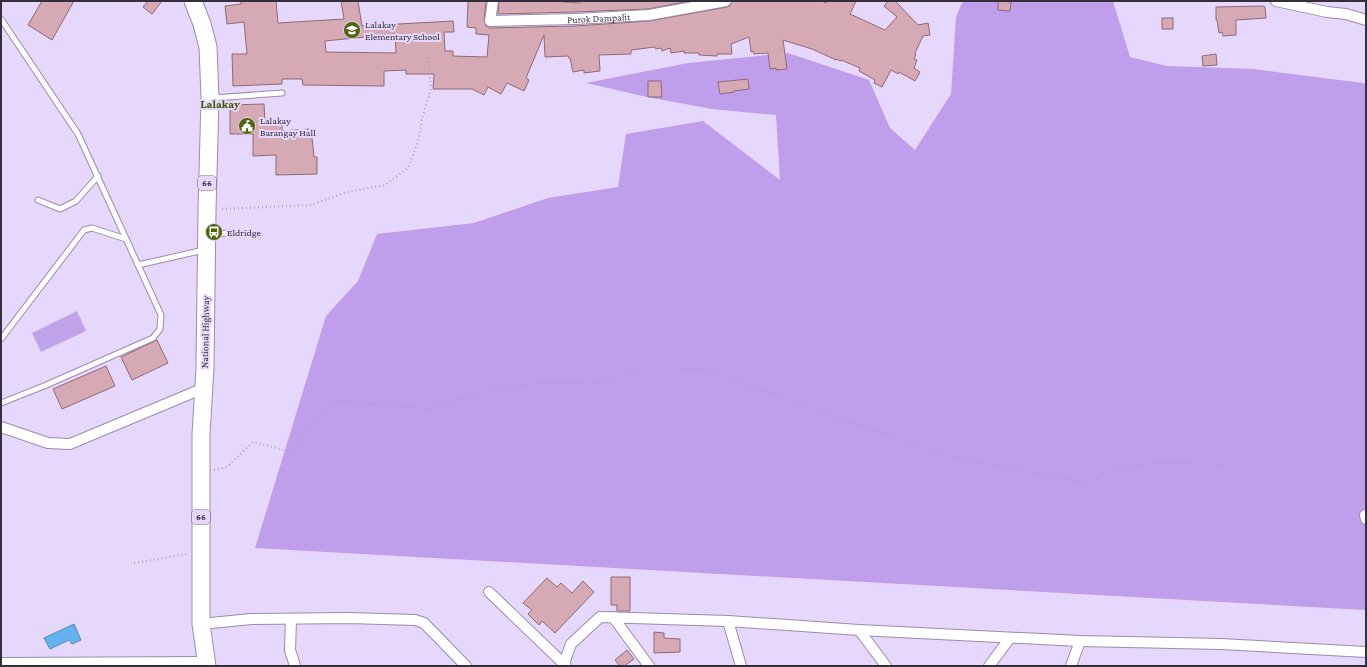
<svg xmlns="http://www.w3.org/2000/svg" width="1367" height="667" viewBox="0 0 1367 667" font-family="'Crimson Pro',serif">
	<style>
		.green { fill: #c0a3e9 }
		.forest { fill: #bf9eec }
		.water { fill: #65b3ee; stroke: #578bb9 }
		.building { fill: #d5aab4; stroke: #916973; fill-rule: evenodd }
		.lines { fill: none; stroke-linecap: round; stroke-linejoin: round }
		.lane-casing { stroke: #998cae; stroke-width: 7 }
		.street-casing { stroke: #998cae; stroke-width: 12 }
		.primary-casing { stroke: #998cae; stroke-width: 19 }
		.path { stroke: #ab9fbd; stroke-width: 2; stroke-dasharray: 1 3; stroke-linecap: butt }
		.lane { stroke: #fff; stroke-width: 5 }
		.street { stroke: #fff; stroke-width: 10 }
		.primary { stroke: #fff; stroke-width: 17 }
		.labels { text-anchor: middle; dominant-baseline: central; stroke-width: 4; stroke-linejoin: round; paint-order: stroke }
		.shield { fill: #e6d7fd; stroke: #6a6177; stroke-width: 1 }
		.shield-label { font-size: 9px; font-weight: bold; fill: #352f3d }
		.street-label { font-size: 10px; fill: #352f3d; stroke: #e6d7fd }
		.poi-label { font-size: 10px; fill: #352f3d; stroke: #e6d7fd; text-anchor: start }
		.quarter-label { font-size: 12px; font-weight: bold; fill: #415403; stroke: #e6d7fd }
	</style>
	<rect width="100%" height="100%" fill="#e6d7fd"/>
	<path class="green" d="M 77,311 L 86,331 L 41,352 L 32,333 Z"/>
	<path class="forest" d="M 963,1 L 1113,1 L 1130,57 L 1167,66 L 1253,69 L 1363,83 L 1366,84 L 1366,610 L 255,548 L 326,316 L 358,281 L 377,234 L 474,223 L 548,198 L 618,187 L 626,134 L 703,121 L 780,180 L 776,115 L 712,109 L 647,97 L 586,83 L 688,63 L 788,53 L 869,80 L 890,128 L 915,150 L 951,94 L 956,17 Z"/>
	<path class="water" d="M 74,624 L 81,640 L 72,644 L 69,640 L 50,649 L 44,638 Z"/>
	<g class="building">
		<path d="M 42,1 L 74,1 L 52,40 L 28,25 Z"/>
		<path d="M 148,1 L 162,1 L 152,14 L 143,7 Z"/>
		<path d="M 241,1 L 276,1 L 278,23 L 344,19 L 341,1 L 358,1 L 362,26 L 453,21 L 454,32 L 444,32 L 445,51 L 453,51 L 453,56 L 487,57 L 489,35 L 476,34 L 476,28 L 467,27 L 468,1 L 486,1 L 484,20 L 486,26 L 490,28 L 575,26 L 649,21 L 727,7 L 730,6 L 732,1 L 822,1 L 826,3 L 827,1 L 856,1 L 850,14 L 885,30 L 897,17 L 884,6 L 888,1 L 895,1 L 918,25 L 928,23 L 930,35 L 923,36 L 915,53 L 916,54 L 914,59 L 917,60 L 914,68 L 920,72 L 915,81 L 899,72 L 898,74 L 891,70 L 882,87 L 874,83 L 875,80 L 859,71 L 860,68 L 841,60 L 841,61 L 836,59 L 836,60 L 812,49 L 783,40 L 787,69 L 776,70 L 776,68 L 770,69 L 768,53 L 754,54 L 753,51 L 751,52 L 749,37 L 731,44 L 732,54 L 717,54 L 717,56 L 699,55 L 699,53 L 684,53 L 684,51 L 671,53 L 670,48 L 662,51 L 661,48 L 656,49 L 655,47 L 631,50 L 631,54 L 599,55 L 600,71 L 584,73 L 584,70 L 573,72 L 570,58 L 569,58 L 568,56 L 545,57 L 544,35 L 526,78 L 529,80 L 524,91 L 507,83 L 501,94 L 488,87 L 484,95 L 472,89 L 433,89 L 434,74 L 406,74 L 406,70 L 384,71 L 384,86 L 303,85 L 302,79 L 282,79 L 282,84 L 233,86 L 232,54 L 247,54 L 244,22 L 227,24 L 225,6 L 241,4 ZM 395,34 L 396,53 L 326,52 L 325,41 Z"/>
		<path d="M 499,1 L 553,1 L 580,3 L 581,1 L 690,1 L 648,9 L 575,12 L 498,14 Z"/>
		<path d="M 998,1 L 1011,2 L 1010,11 L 998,10 Z"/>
		<path d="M 1263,6 L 1265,7 L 1266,18 L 1236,20 L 1236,35 L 1223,36 L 1222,32 L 1219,33 L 1217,20 L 1216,20 L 1216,7 Z"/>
		<rect x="1162" y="18" width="11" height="11"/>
		<path d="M 1216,54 L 1217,65 L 1203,66 L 1202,56 Z"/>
		<path d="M 748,79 L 749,89 L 734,91 L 734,92 L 720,94 L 718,82 Z"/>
		<path d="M 648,81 L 661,81 L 662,97 L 648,97 Z"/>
		<path d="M 264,104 L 265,123 L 282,122 L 282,131 L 311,129 L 314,157 L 317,157 L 317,174 L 276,175 L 276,155 L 253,156 L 253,134 L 230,134 L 230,105 Z"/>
		<path d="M 157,340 L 168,363 L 132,380 L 121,357 Z"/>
		<path d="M 106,366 L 115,386 L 62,409 L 53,389 Z"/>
		<path d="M 611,577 L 630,577 L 630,611 L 617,611 L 617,605 L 611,605 Z"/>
		<path d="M 547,578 L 557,587 L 561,583 L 572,593 L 583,581 L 594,592 L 555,633 L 542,621 L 539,625 L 528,614 L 532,610 L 523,603 Z"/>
		<path d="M 654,632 L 664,633 L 664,638 L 680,639 L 680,652 L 654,653 Z"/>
		<path d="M 627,650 L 634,659 L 624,666 L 620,666 L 615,660 Z"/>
	</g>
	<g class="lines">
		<g class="lane-casing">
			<g id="lane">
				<path d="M 1,19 L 78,134 L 161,315 L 160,329 L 153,338 L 44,386 L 1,403"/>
				<path d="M 213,98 L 282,93"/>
				<path d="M 38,200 L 60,209 L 76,201 L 98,176"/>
				<path d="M 210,234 L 231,233"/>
				<path d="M 138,265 L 204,250"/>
				<path d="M 1,339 L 84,230 L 92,228 L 126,239"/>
			</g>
		</g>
		<g class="street-casing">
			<g id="street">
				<path id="s1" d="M 493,1 L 490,21 L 575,19 L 649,15 L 726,1"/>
				<path d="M 1276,1 L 1327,12 L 1346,14 L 1366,20"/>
				<path d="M 1,427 L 48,443 L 70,444 L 204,388"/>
				<path d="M 1365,515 L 1366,519"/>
				<path d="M 489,592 L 566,666"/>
				<path d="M 613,617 L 649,666"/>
				<path d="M 291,619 L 290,650 L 295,666"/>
				<path d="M 728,621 L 741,666"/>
				<path d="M 201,624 L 251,619 L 349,618 L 415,620 L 424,623 L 466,666"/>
				<path d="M 859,630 L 886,666"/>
				<path d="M 1,663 L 206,662"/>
				<path d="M 563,666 L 571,644 L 600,617 L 728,621 L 859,630 L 1080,641 L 1221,644 L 1366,652"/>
				<path d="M 989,666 L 1010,638"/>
				<path d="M 1071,666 L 1080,641"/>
			</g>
		</g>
		<g class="primary-casing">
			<path id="primary" d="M 193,1 L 202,24 L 208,47 L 210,98 L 207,210 L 205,368 L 201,434 L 201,624 L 207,666"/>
		</g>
		<g class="path">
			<path d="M 222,209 L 311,205 L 347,192 L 385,185 L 408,168 L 418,142 L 422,119 L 431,89 L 428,52"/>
			<path d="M 214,470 L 227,467 L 253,442 L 292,452 L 314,419 L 334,400 L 429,409 L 498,388 L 554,382 L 591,384 L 645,368 L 704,369 L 943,455 L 1087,483 L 1111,470 L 1158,462 L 1228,465"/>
			<path d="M 134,563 L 187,554"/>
		</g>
		<use href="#lane" class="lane"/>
		<use href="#street" class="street"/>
		<use href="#primary" class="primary"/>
	</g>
	<defs>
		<g id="school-disc" transform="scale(0.9)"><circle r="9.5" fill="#506510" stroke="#e6d7fd"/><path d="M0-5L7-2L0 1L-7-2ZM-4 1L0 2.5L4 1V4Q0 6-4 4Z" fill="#fff"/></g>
		<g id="civic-disc" transform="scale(0.9)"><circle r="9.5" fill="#506510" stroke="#e6d7fd"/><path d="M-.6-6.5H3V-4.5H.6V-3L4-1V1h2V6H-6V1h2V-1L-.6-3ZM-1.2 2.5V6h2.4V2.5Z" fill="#fff"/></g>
		<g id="bus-disc" transform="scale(0.9)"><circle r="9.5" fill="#506510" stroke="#e6d7fd"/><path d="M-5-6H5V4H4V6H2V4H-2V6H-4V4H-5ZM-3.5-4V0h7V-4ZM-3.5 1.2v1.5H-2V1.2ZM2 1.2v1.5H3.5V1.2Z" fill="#fff"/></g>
	</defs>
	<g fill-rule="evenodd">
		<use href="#school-disc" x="352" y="30"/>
		<use href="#civic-disc" x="247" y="126"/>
		<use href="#bus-disc" x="214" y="232"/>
	</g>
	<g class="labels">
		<g class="shield">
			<rect x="198" y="176" width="18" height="14" rx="3"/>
			<rect x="192" y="510" width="18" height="14" rx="3"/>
		</g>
		<g class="shield-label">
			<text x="207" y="183">66</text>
			<text x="201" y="517">66</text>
		</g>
		<g class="street-label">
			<text stroke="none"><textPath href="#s1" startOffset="129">Purok Dampalit</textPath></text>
			<text transform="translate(205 332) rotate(-89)">National Highway</text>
		</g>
		<g class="poi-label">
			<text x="365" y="24">Lalakay<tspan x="365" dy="12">Elementary School</tspan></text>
			<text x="260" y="120">Lalakay<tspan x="260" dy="12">Barangay Hall</tspan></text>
			<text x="227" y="232">Eldridge</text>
		</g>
		<g class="quarter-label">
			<text x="220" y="104">Lalakay</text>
		</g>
	</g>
	<rect width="1367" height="667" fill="none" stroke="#352f3d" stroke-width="4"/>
</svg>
